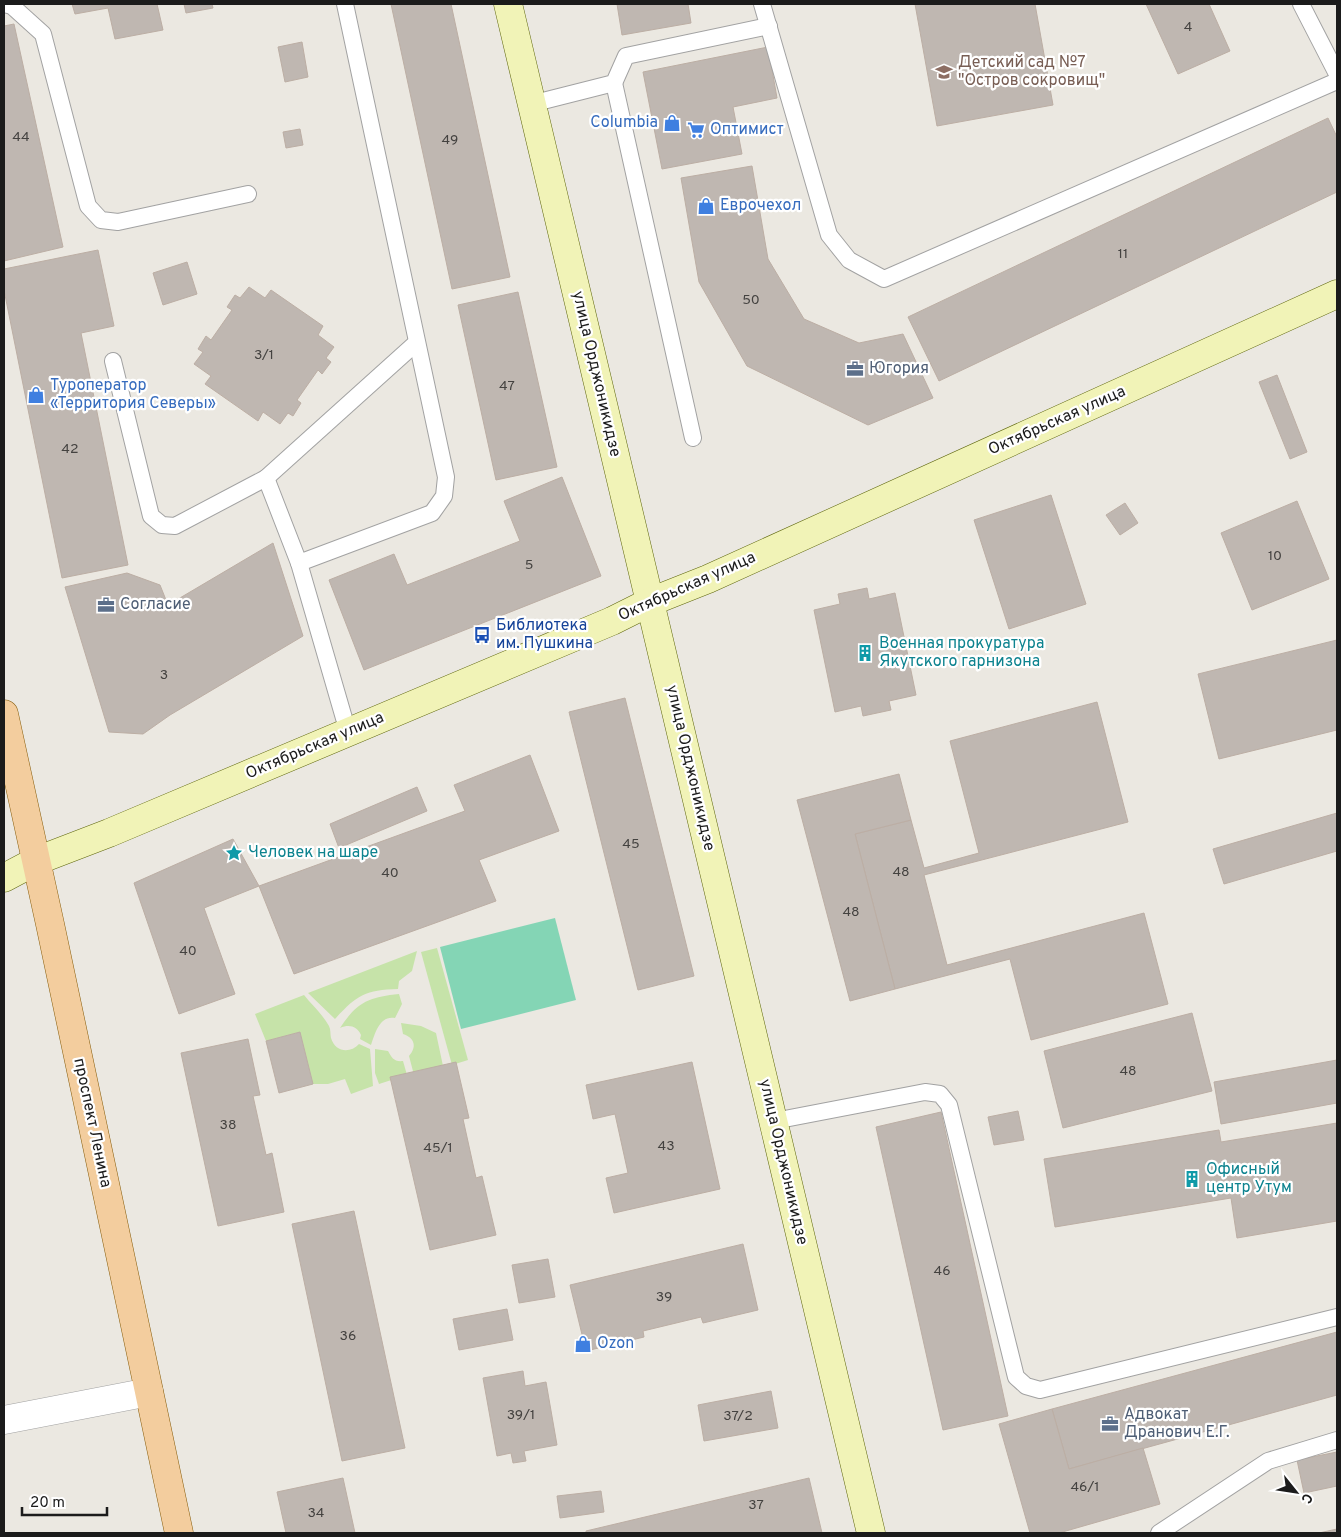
<svg xmlns="http://www.w3.org/2000/svg" width="1341" height="1537" viewBox="0 0 1341 1537" font-family="Overpass,sans-serif">
	<style>
		.grass { fill: #c6e3a9 }
		.pitch { fill: #84d5b5 }
		.building { fill: #bfb7b1; stroke: #bcaea4 }
		.lines { fill: none; stroke-linecap: round; stroke-linejoin: round }
		.lane-casing { stroke: #a2a2a2; stroke-width: 18 }
		.street-casing { stroke: #a2a2a2; stroke-width: 29 }
		.secondary-casing { stroke: #5e660d; stroke-width: 29 }
		.primary-casing { stroke: #865c0b; stroke-width: 29 }
		.lane { stroke: #fff; stroke-width: 16 }
		.street { stroke: #fff; stroke-width: 28 }
		.secondary { stroke: #f1f3b7; stroke-width: 28 }
		.primary { stroke: #f3cd9e; stroke-width: 28 }
		.labels { text-anchor: middle; dominant-baseline: central; stroke-width: 4.5; stroke-linejoin: round; paint-order: stroke }
		.number-label { font-size: 14px; fill: #444240 }
		.education-label { font-size: 16px; fill: #785e54; stroke: #fff; text-anchor: start }
		.shop-label { font-size: 16px; fill: #366cbe; stroke: #fff; text-anchor: start }
		.service-label { font-size: 16px; fill: #4e5e75; stroke: #fff; text-anchor: start }
		.street-label { font-size: 16px; fill: #1b1b1b; stroke: #fff }
		.transit-label { font-size: 16px; fill: #164399; stroke: #fff; text-anchor: start }
		.culture-label { font-size: 16px; fill: #0d838f; stroke: #fff; text-anchor: start }
	</style>
	<rect width="100%" height="100%" fill="#ebe8e1"/>
	<g class="grass">
		<path d="M 437,948 L 468,1060 L 452,1065 L 421,952 Z"/>
		<path d="M 417,951 L 412,971 L 399,981 L 398,989 C 365,990 357,995 335,1019 L 308,993 Z"/>
		<path d="M 399,994 L 402,1004 L 395,1018 C 380,1015 375,1033 371,1045 L 360,1039 L 361,1035 C 357,1026 349,1024 340,1028 C 357,1002 369,997 399,994 Z"/>
		<path d="M 304,995 C 312,1005 323,1015 329,1026 C 331,1030 330,1034 331,1038 C 335,1052 350,1054 359,1044 L 370,1049 L 373,1086 L 351,1094 L 345,1079 L 328,1084 L 313,1084 L 300,1032 L 266,1041 L 255,1014 Z"/>
		<path d="M 401,1023 L 421,1026 L 436,1033 L 443,1066 L 414,1075 L 409,1056 C 417,1047 415,1038 403,1034 Z"/>
		<path d="M 375,1049 L 388,1051 C 392,1058 394,1062 403,1061 L 407,1075 L 379,1084 L 375,1073 Z"/>
	</g>
	<path class="pitch" d="M 555,918 L 576,1000 L 461,1029 L 440,947 Z"/>
	<g class="building">
		<path d="M 72,4 L 157,4 L 163,30 L 115,39 L 108,8 L 75,14 Z"/>
		<path d="M 184,4 L 212,4 L 213,8 L 186,13 Z"/>
		<path d="M 391,4 L 451,4 L 510,277 L 452,289 Z"/>
		<path d="M 617,4 L 688,4 L 691,23 L 622,35 Z"/>
		<path d="M 915,4 L 1035,4 L 1053,105 L 937,126 Z"/>
		<path d="M 1146,4 L 1209,4 L 1230,51 L 1178,74 Z"/>
		<path d="M 14,24 L 63,247 L 4,261 L 4,26 Z"/>
		<path d="M 302,42 L 308,77 L 285,82 L 278,47 Z"/>
		<path d="M 768,47 L 777,98 L 733,107 L 742,154 L 662,169 L 643,72 Z"/>
		<path d="M 1328,118 L 1337,137 L 1337,192 L 939,381 L 908,317 Z"/>
		<path d="M 300,129 L 303,145 L 286,148 L 283,132 Z"/>
		<path d="M 752,166 L 768,259 L 804,319 L 859,343 L 903,334 L 933,398 L 868,425 L 747,366 L 699,282 L 681,178 Z"/>
		<path d="M 98,250 L 114,326 L 81,333 L 128,565 L 62,578 L 4,290 L 4,269 Z"/>
		<path d="M 187,262 L 197,294 L 163,305 L 153,273 Z"/>
		<path d="M 249,287 L 265,298 L 271,290 L 323,326 L 318,335 L 334,347 L 326,358 L 331,362 L 322,374 L 318,370 L 297,400 L 301,403 L 293,416 L 288,413 L 280,424 L 263,412 L 258,421 L 205,384 L 211,376 L 194,364 L 203,352 L 198,349 L 206,336 L 211,340 L 232,310 L 227,307 L 235,295 L 240,298 Z"/>
		<path d="M 518,292 L 557,467 L 496,480 L 458,305 Z"/>
		<path d="M 1277,375 L 1307,452 L 1290,459 L 1259,382 Z"/>
		<path d="M 562,477 L 601,576 L 364,670 L 329,580 L 394,554 L 407,585 L 520,541 L 504,501 Z"/>
		<path d="M 1051,495 L 1086,604 L 1009,629 L 974,520 Z"/>
		<path d="M 1297,501 L 1329,579 L 1252,610 L 1221,533 Z"/>
		<path d="M 1125,503 L 1138,523 L 1120,535 L 1106,515 Z"/>
		<path d="M 273,543 L 303,636 L 170,715 L 143,734 L 109,732 L 65,587 L 127,573 L 160,585 L 168,605 Z"/>
		<path d="M 867,588 L 869,599 L 895,593 L 916,695 L 889,701 L 891,710 L 863,716 L 861,706 L 835,712 L 814,610 L 840,604 L 838,594 Z"/>
		<path d="M 1337,640 L 1337,730 L 1219,759 L 1198,674 Z"/>
		<path d="M 625,698 L 694,976 L 638,990 L 569,712 Z"/>
		<path d="M 1097,702 L 1128,822 L 924,875 L 947,965 L 1144,913 L 1168,1004 L 1031,1040 L 1010,959 L 895,989 L 855,834 L 911,820 L 924,868 L 979,853 L 950,741 Z"/>
		<path d="M 530,755 L 559,831 L 479,860 L 496,901 L 294,974 L 259,886 L 465,811 L 454,785 Z"/>
		<path d="M 899,774 L 911,820 L 855,834 L 895,989 L 850,1001 L 797,800 Z"/>
		<path d="M 417,787 L 427,811 L 339,848 L 330,824 Z"/>
		<path d="M 1337,813 L 1337,851 L 1224,884 L 1213,849 Z"/>
		<path d="M 233,839 L 259,886 L 204,908 L 235,994 L 179,1014 L 134,883 Z"/>
		<path d="M 1192,1013 L 1212,1091 L 1063,1128 L 1044,1051 Z"/>
		<path d="M 300,1032 L 313,1084 L 279,1093 L 266,1041 Z"/>
		<path d="M 248,1039 L 260,1095 L 253,1096 L 266,1155 L 272,1153 L 284,1212 L 218,1226 L 181,1053 Z"/>
		<path d="M 1337,1060 L 1337,1103 L 1221,1124 L 1214,1082 Z"/>
		<path d="M 456,1062 L 469,1118 L 463,1119 L 476,1178 L 482,1176 L 496,1235 L 430,1250 L 390,1077 Z"/>
		<path d="M 692,1062 L 720,1189 L 614,1213 L 606,1178 L 628,1173 L 615,1114 L 593,1119 L 586,1085 Z"/>
		<path d="M 1018,1111 L 1024,1140 L 994,1145 L 988,1117 Z"/>
		<path d="M 941,1112 L 1008,1416 L 943,1430 L 876,1127 Z"/>
		<path d="M 1337,1123 L 1337,1221 L 1237,1238 L 1231,1198 L 1055,1227 L 1044,1159 L 1219,1130 L 1221,1142 Z"/>
		<path d="M 354,1211 L 405,1448 L 342,1461 L 292,1224 Z"/>
		<path d="M 743,1244 L 758,1310 L 703,1323 L 701,1317 L 643,1331 L 644,1337 L 586,1351 L 570,1285 Z"/>
		<path d="M 548,1259 L 555,1297 L 519,1303 L 512,1265 Z"/>
		<path d="M 507,1309 L 513,1340 L 459,1350 L 453,1319 Z"/>
		<path d="M 1337,1332 L 1337,1395 L 1069,1469 L 1052,1409 Z"/>
		<path d="M 523,1371 L 525,1386 L 546,1382 L 557,1445 L 524,1451 L 526,1461 L 513,1463 L 511,1453 L 497,1456 L 483,1378 Z"/>
		<path d="M 771,1391 L 778,1428 L 704,1441 L 698,1405 Z"/>
		<path d="M 1052,1409 L 1069,1469 L 1143,1448 L 1160,1504 L 1059,1533 L 1030,1533 L 999,1424 Z"/>
		<path d="M 1337,1452 L 1337,1486 L 1304,1493 L 1297,1460 Z"/>
		<path d="M 343,1478 L 355,1533 L 286,1533 L 277,1492 Z"/>
		<path d="M 809,1478 L 822,1533 L 586,1533 L 586,1531 Z"/>
		<path d="M 601,1491 L 604,1512 L 560,1518 L 557,1496 Z"/>
		<path d="M 1337,1529 L 1337,1533 L 1319,1533 Z"/>
	</g>
	<g class="lines">
		<g class="lane-casing">
			<g id="lane">
				<path d="M 4,4 L 12,6 L 43,34 L 88,206 L 101,220 L 118,222 L 248,194"/>
				<path d="M 345,4 L 446,477 L 444,496 L 432,513 L 299,563 L 348,732"/>
				<path d="M 762,4 L 829,235 L 849,260 L 884,279 L 1337,81"/>
				<path d="M 1301,4 L 1337,74"/>
				<path d="M 614,83 L 693,438"/>
				<path d="M 531,104 L 614,83 L 626,56 L 769,26"/>
				<path d="M 113,361 L 151,516 L 162,525 L 175,526 L 266,478 L 299,563"/>
				<path d="M 266,478 L 416,343"/>
				<path d="M 774,1121 L 925,1092 L 940,1094 L 949,1105 L 1016,1377 L 1026,1386 L 1040,1390 L 1337,1317"/>
				<path d="M 1159,1533 L 1268,1461 L 1337,1440"/>
			</g>
		</g>
		<g class="street-casing">
			<path id="street" d="M 4,1420 L 149,1392"/>
		</g>
		<g class="secondary-casing">
			<g id="secondary">
				<path d="M 508,4 L 871,1533"/>
				<path d="M 4,878 L 36,861 L 109,833 L 612,621 L 650,602 L 708,579 L 1337,294"/>
			</g>
		</g>
		<g class="primary-casing">
			<path id="primary" d="M 4,714 L 50,924 L 179,1533"/>
		</g>
		<use href="#lane" class="lane"/>
		<use href="#street" class="street"/>
		<use href="#secondary" class="secondary"/>
		<use href="#primary" class="primary"/>
	</g>
	<defs>
		<g id="school-bare" transform="scale(1.35)"><path d="M0-5L7-2L0 1L-7-2ZM-4 1L0 2.5L4 1V4Q0 6-4 4Z" fill="#8d6e63" stroke="#fff" stroke-width="2.5" paint-order="stroke"/></g>
		<g id="shop-bare" transform="scale(1.35)"><path d="M-5-2.5h2.3a2.7 3.5 0 0 1 5.4 0H5L5.5 6h-11ZM-1.5-2.5h3a1.5 2.3 0 0 0-3 0Z" fill="#3f7fe0" stroke="#fff" stroke-width="2.5" paint-order="stroke"/></g>
		<g id="supermarket-bare" transform="scale(1.35)"><path d="M-6-5.5h2.5l.6 2H6L4.5 2H-2.5L-4.4-4H-6ZM-1.5 3.2a1.3 1.3 0 1 0 .1 0ZM3 3.2a1.3 1.3 0 1 0 .1 0Z" fill="#3f7fe0" stroke="#fff" stroke-width="2.5" paint-order="stroke"/></g>
		<g id="office-bare" transform="scale(1.35)"><path d="M-6-3h4V-5.5h4V-3h4V5H-6ZM-1-4.5V-3h2v-1.5ZM-6 0V1H6V0Z" fill="#5c6f8a" stroke="#fff" stroke-width="2.5" paint-order="stroke"/></g>
		<g id="bus-bare" transform="scale(1.35)"><path d="M-5-6H5V4H4V6H2V4H-2V6H-4V4H-5ZM-3.5-4V0h7V-4ZM-3.5 1.2v1.5H-2V1.2ZM2 1.2v1.5H3.5V1.2Z" fill="#1a4fb4" stroke="#fff" stroke-width="2.5" paint-order="stroke"/></g>
		<g id="building-bare" transform="scale(1.35)"><path d="M-4-6H4V6H1V3H-1V6H-4ZM-2.5-4.3h1.7v1.8h-1.7ZM.8-4.3h1.7v1.8H.8ZM-2.5-1h1.7V.8h-1.7ZM.8-1h1.7V.8H.8Z" fill="#0f9aa8" stroke="#fff" stroke-width="2.5" paint-order="stroke"/></g>
		<g id="sight-bare" transform="scale(1.35)"><path d="M0-6L1.8-2.2L6-1.7L2.9 1.2L3.7 5.4L0 3.3L-3.7 5.4L-2.9 1.2L-6-1.7L-1.8-2.2Z" fill="#0f9aa8" stroke="#fff" stroke-width="2.5" paint-order="stroke"/></g>
	</defs>
	<g fill-rule="evenodd">
		<use href="#school-bare" x="944" y="72"/>
		<use href="#shop-bare" x="672" y="123"/>
		<use href="#supermarket-bare" x="696" y="130"/>
		<use href="#shop-bare" x="706" y="206"/>
		<use href="#office-bare" x="855" y="369"/>
		<use href="#shop-bare" x="36" y="395"/>
		<use href="#office-bare" x="106" y="605"/>
		<use href="#bus-bare" x="482" y="635"/>
		<use href="#building-bare" x="865" y="653"/>
		<use href="#sight-bare" x="234" y="853"/>
		<use href="#building-bare" x="1192" y="1179"/>
		<use href="#shop-bare" x="583" y="1344"/>
		<use href="#office-bare" x="1110" y="1424"/>
	</g>
	<g class="labels">
		<g class="number-label">
			<text x="1188" y="27">4</text>
			<text x="21" y="137">44</text>
			<text x="450" y="140">49</text>
			<text x="1123" y="254">11</text>
			<text x="751" y="300">50</text>
			<text x="264" y="355">3/1</text>
			<text x="507" y="386">47</text>
			<text x="70" y="449">42</text>
			<text x="1275" y="556">10</text>
			<text x="529" y="565">5</text>
			<text x="164" y="675">3</text>
			<text x="631" y="844">45</text>
			<text x="901" y="872">48</text>
			<text x="390" y="873">40</text>
			<text x="851" y="912">48</text>
			<text x="188" y="951">40</text>
			<text x="1128" y="1071">48</text>
			<text x="228" y="1125">38</text>
			<text x="666" y="1146">43</text>
			<text x="438" y="1148">45/1</text>
			<text x="942" y="1271">46</text>
			<text x="664" y="1297">39</text>
			<text x="348" y="1336">36</text>
			<text x="521" y="1415">39/1</text>
			<text x="738" y="1416">37/2</text>
			<text x="1085" y="1487">46/1</text>
			<text x="756" y="1505">37</text>
			<text x="316" y="1513">34</text>
		</g>
		<g class="education-label">
			<text x="958" y="63">Детский сад №7<tspan x="958" dy="18">"Остров сокровищ"</tspan></text>
		</g>
		<g class="shop-label">
			<text x="658" y="123" text-anchor="end">Columbia</text>
			<text x="710" y="130">Оптимист</text>
			<text x="720" y="206">Еврочехол</text>
			<text x="50" y="386">Туроператор<tspan x="50" dy="18">«Территория Северы»</tspan></text>
			<text x="597" y="1344">Ozon</text>
		</g>
		<g class="service-label">
			<text x="869" y="369">Югория</text>
			<text x="120" y="605">Согласие</text>
			<text x="1124" y="1415">Адвокат<tspan x="1124" dy="18">Дранович Е.Г.</tspan></text>
		</g>
		<g class="street-label">
			<text transform="translate(596 374) rotate(77)">улица Орджоникидзе</text>
			<text transform="translate(1057 421) rotate(-24)">Октябрьская улица</text>
			<text transform="translate(687 587) rotate(-24)">Октябрьская улица</text>
			<text transform="translate(315 746) rotate(-23)">Октябрьская улица</text>
			<text transform="translate(690 768) rotate(77)">улица Орджоникидзе</text>
			<text transform="translate(92 1123) rotate(78)">проспект Ленина</text>
			<text transform="translate(783 1162) rotate(77)">улица Орджоникидзе</text>
		</g>
		<g class="transit-label">
			<text x="496" y="626">Библиотека<tspan x="496" dy="18">им. Пушкина</tspan></text>
		</g>
		<g class="culture-label">
			<text x="879" y="644">Военная прокуратура<tspan x="879" dy="18">Якутского гарнизона</tspan></text>
			<text x="248" y="853">Человек на шаре</text>
			<text x="1206" y="1170">Офисный<tspan x="1206" dy="18">центр Утум</tspan></text>
		</g>
	</g>
	<rect width="1341" height="1537" fill="none" stroke="#1b1b1b" stroke-width="10"/>
	<g transform="translate(1296 1492) rotate(120)" stroke="#ffffff" stroke-width="4" paint-order="stroke">
	<path d="M0-4L9 19L0 12L-9 19Z" fill="#1b1b1b"/>
	<text y="-8" font-size="14" font-weight="bold" text-anchor="middle" fill="#1b1b1b">С</text>
	</g>
	<path d="M22 1507v8h85v-8" fill="none" stroke="#1b1b1b" stroke-width="2.5"/>
	<text x="30" y="1507" font-size="15" fill="#1b1b1b" stroke="#ffffff" stroke-width="4" paint-order="stroke">20 m</text>
</svg>
